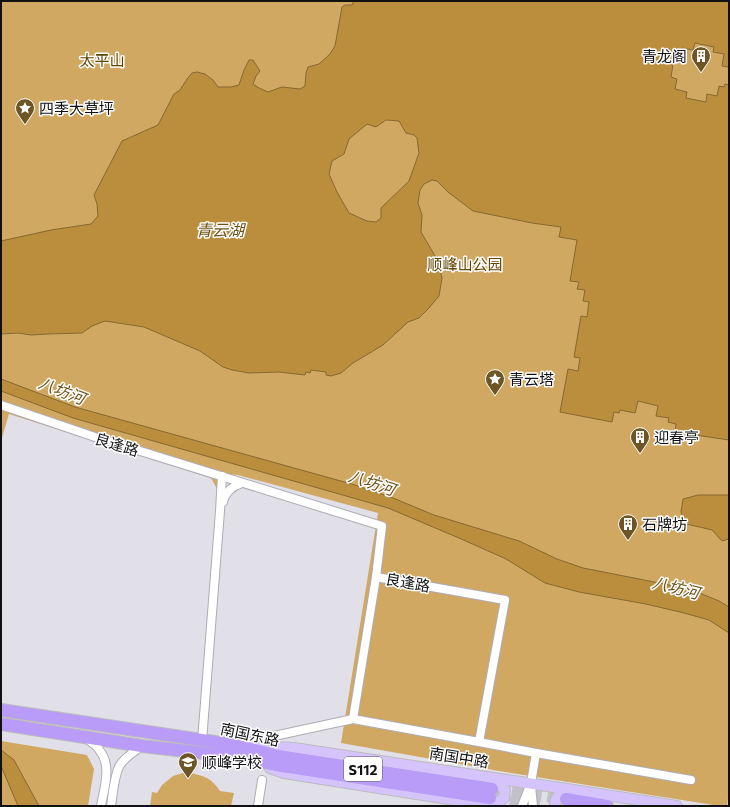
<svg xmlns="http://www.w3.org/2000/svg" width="730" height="807" viewBox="0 0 730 807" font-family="Commissioner,'Noto Sans SC',sans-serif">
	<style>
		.green { fill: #d0a862 }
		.water { fill: #ba8e3d; stroke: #876830; fill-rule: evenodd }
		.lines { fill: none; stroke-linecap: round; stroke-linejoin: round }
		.highway-tunnel { stroke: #c2c0c8; stroke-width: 12; stroke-dasharray: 12 6; stroke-linecap: butt }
		.minor-casing { stroke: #afacb5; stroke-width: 10 }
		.major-casing { stroke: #bcbcbd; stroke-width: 12 }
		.highway-casing { stroke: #bcbcbd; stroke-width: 14 }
		.minor { stroke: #fff; stroke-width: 8 }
		.major { stroke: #d5c4fb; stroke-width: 10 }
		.highway { stroke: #b99cf8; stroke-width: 12 }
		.labels { text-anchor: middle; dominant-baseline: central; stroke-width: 3; stroke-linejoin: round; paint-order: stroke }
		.shield { fill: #fff; stroke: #58585a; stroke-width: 1 }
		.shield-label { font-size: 14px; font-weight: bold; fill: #111013 }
		.poi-label { font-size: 15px; fill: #111013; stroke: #fff; text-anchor: start }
		.park-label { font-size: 15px; fill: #634502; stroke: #fff }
		.street-label { font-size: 15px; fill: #111013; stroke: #fff }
		.water-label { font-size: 16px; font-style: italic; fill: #6f5114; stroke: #fff }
	</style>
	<rect width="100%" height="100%" fill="#e1dfe8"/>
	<g class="green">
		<path d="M 1,1 L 729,1 L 729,790 L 727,806 L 720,806 L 499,771 L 341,743 L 378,513 L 238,475 L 227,474 L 217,489 L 211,478 L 9,414 L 1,441 Z"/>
		<path d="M 1,741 L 87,755 L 94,769 L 88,806 L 1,806 Z"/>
		<path d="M 186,772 C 203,776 210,776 220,791 L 234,793 L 231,806 L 150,806 L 152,792 L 157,793 L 162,785 L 173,776 Z"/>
	</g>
	<g class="water">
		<path d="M 354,1 L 729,1 L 729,70 L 728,67 L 722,66 L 724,54 L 713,52 L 714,47 L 695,43 L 693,50 L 682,48 L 680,59 L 674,58 L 671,77 L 677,79 L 675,89 L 687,92 L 686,98 L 706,102 L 707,94 L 717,96 L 719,86 L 724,87 L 725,84 L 729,85 L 729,440 L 675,432 L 676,424 L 668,422 L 669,418 L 656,416 L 658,406 L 638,401 L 635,413 L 620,410 L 619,413 L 614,412 L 612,422 L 560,412 L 568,369 L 578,371 L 580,358 L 574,357 L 581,316 L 587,317 L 589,302 L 583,301 L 585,290 L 577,289 L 579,282 L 570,281 L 577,240 L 559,237 L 561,227 L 532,223 L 473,211 L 465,205 L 448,192 L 437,181 L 432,180 L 424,184 L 420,190 L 418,203 L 422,215 L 421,232 L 438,261 L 442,278 L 439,296 L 429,308 L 419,318 L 408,322 L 383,345 L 353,363 L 341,373 L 331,376 L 326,375 L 326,372 L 311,370 L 310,373 L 306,372 L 305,375 L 279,372 L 249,373 L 232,370 L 223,367 L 200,351 L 144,327 L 105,321 L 92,326 L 82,333 L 48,334 L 31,335 L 18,333 L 1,334 L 1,241 L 51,230 L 91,224 L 98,216 L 97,204 L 94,195 L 122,141 L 158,125 L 174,94 L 180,90 L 187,79 L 192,73 L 197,72 L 205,74 L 213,80 L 218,87 L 231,87 L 239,85 L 244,70 L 249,60 L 253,60 L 260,71 L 256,76 L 253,84 L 259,88 L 268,92 L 282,87 L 300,89 L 305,86 L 306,73 L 308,67 L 319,64 L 330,54 L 335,46 L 342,7 L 345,5 L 352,5 ZM 386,120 L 399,121 L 406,133 L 414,135 L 417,138 L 419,153 L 409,181 L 381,208 L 381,218 L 376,222 L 367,221 L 349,213 L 337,192 L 329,174 L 332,161 L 344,154 L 349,139 L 367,124 L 376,127 Z"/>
		<path d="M 1,379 L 75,407 L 355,485 L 393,498 L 434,515 L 519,541 L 557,559 L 583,568 L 690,589 L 719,601 L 729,607 L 729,633 L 709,620 L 684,613 L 646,604 L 579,592 L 545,583 L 506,559 L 459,538 L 388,508 L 73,418 L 1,391 Z"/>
		<path d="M 698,495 L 729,495 L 729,539 L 722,541 L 712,530 L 704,528 L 686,524 L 681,512 L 683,499 Z"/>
		<path d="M 1,750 L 14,760 L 39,806 L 18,806 L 1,766 Z"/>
	</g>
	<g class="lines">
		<g class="highway-tunnel">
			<path d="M 494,789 L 566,799"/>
			<path d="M 492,798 L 540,806"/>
		</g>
		<g class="minor-casing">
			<g id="minor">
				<path d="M 1,405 L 95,437 L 382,526 L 376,577 L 505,600 L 479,742 L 536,753 L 691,780"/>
				<path d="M 223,502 C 225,492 233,486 242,483"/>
				<path d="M 353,719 L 376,577"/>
				<path d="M 86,738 C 91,742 97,745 100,751 C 112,766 104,789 101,806"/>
				<path d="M 202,741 L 220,511 L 222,476"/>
				<path d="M 237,745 L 274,736 L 353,719 L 479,742"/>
				<path d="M 531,786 L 533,806"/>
				<path d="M 111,806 C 113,794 114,775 120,765 C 125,757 135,751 142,746"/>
				<path d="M 258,806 L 262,780"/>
				<path d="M 522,806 L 531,783 L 536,753"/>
			</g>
		</g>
		<g class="major-casing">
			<g id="major">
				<path d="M 253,746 L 294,748 L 567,789 L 677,806"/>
				<path d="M 270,768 L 284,773 L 492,806"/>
				<path d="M 485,804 L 495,804 L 504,798 L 505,790 L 493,778"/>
				<path d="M 555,806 C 555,797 560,793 567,789"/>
			</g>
		</g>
		<g class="highway-casing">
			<g id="highway">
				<path d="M 1,710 L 235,745 L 278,756 L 492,789"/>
				<path d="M 1,724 L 142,746 L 239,757 L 276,765 L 490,798"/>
				<path d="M 566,799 L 607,806"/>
			</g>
		</g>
		<use href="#minor" class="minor"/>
		<use href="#major" class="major"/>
		<use href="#highway" class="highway"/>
	</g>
	<defs>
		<g id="building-pin" transform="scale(1)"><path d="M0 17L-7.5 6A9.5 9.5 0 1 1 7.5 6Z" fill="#6e5526" stroke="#fff"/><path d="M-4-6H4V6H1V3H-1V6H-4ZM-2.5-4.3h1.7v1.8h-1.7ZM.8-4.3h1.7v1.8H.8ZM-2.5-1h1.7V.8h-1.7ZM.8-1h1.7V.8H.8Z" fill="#fff"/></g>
		<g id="sight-pin" transform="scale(1)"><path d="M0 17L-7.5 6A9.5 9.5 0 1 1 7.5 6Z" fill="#6e5526" stroke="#fff"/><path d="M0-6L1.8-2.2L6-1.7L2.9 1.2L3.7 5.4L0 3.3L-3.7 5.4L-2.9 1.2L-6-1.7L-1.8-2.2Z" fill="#fff"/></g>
		<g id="school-pin" transform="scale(1)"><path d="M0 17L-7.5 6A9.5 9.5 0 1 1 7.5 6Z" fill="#6e5526" stroke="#fff"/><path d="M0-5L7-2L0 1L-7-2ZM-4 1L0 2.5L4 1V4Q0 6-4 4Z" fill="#fff"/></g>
	</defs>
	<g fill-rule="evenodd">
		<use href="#building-pin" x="701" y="56"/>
		<use href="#sight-pin" x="25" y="108"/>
		<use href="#sight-pin" x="495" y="379"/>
		<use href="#building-pin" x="640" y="437"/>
		<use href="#building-pin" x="628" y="524"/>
		<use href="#school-pin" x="188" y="762"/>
	</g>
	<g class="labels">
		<rect class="shield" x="344" y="757" width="38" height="24" rx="3"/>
		<g class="shield-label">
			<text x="363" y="769">S112</text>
		</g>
		<g class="poi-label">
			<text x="687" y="56" text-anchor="end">青龙阁</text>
			<text x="39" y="108">四季大草坪</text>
			<text x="509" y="379">青云塔</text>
			<text x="654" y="437">迎春亭</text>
			<text x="642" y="524">石牌坊</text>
			<text x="202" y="762">顺峰学校</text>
		</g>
		<g class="park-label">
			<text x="102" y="60">太平山</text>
			<text x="465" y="264">顺峰山公园</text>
		</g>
		<g class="street-label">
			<text transform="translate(117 444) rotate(17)">良逢路</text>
			<text transform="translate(408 582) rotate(10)">良逢路</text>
			<text transform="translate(250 734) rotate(12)">南国东路</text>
			<text transform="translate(459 757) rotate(9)">南国中路</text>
		</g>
		<g class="water-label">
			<text x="220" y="229">青云湖</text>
			<text transform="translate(62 390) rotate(21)">八坊河</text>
			<text transform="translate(372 482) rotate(18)">八坊河</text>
			<text transform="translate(676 587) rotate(14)">八坊河</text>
		</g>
	</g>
	<rect width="730" height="807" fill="none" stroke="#111013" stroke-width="4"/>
</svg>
